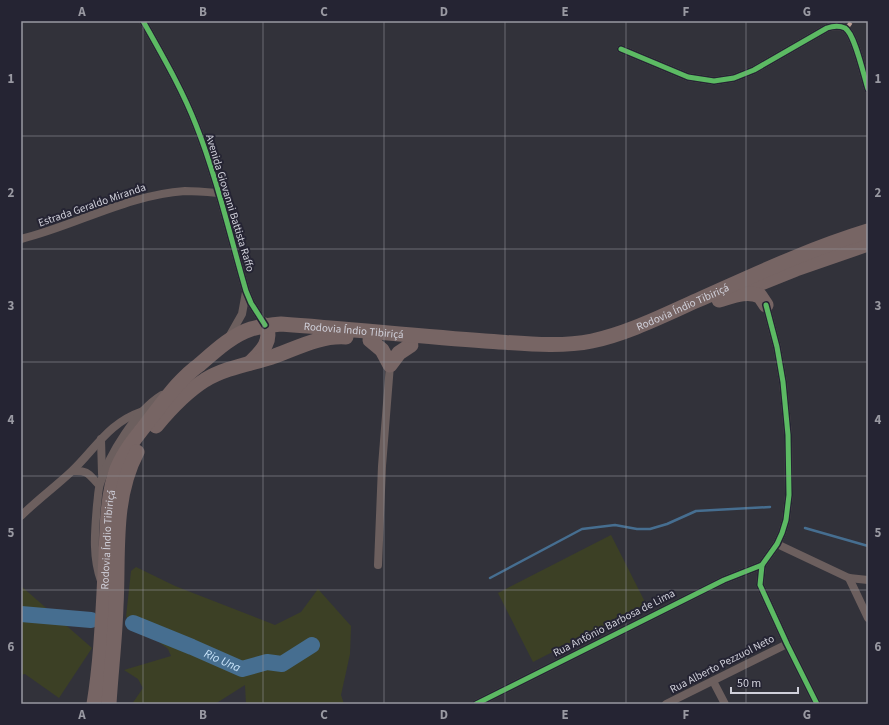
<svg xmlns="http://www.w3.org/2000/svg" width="889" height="725" viewBox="0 0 889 725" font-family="'Source Sans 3',sans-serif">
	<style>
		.green { fill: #3c4025 }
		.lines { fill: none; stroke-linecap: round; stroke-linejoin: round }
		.stream { stroke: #466e90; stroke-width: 2.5 }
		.river { stroke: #466e90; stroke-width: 16 }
		.street { stroke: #6c5f5e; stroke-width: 8 }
		.highway { stroke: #776564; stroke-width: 15 }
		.quiet { stroke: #b99d93; stroke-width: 4; stroke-dasharray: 8 4; stroke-linecap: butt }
		.cycleway-casing { stroke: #252433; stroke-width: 8 }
		.cycleway { stroke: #5cba63; stroke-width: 5 }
		.grid { fill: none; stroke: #9999a2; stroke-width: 1; stroke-opacity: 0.55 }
		.labels { text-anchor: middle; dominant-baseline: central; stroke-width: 4; stroke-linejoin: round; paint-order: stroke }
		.street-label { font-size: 11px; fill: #d0d0da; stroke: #252433 }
		.water-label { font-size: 12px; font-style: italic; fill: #c9e4fb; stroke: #252433 }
		.neatline { fill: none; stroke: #9999a2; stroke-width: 1.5 }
		.grid-label { font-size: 13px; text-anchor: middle; font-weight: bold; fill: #9999a2 }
	</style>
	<rect width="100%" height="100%" fill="#32323a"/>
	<g class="green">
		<path d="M 611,535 L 646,604 L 533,662 L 498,593 Z"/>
		<path d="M 136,567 L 175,586 L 275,625 L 301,612 L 318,589 L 351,626 L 350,654 L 341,695 L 344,704 L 246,704 L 245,685 L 215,704 L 132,704 L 143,688 L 138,679 L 124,670 L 171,656 L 168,649 L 126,617 L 131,571 Z"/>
		<path d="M 21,586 L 92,648 L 59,698 L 25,674 L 21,675 Z"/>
	</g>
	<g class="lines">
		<g class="stream">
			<path d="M 805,528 L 868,546"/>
			<path d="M 490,578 L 582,529 L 615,525 L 637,529 L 650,529 L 667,524 L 696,511 L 770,507"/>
		</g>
		<g class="river">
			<path d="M 21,614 L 91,620"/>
			<path id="s1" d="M 133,623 L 192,647 L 242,669 L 267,662 L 282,664 L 312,645"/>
		</g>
		<g class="street">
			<path d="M 143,21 C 162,55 182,89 196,125 C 217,178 230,236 246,291 L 251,303 L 265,325"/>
			<path d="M 621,49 L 688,77 L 714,81 L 734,78 L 754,70 L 827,28 C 833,26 838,25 845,28 C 855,34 864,77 868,89"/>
			<path d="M 21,239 C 77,225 127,195 185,191 C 196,191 207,192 218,193"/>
			<path d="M 766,305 L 777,347 L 783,382 L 788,435 L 789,495 L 786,520 L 782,533 L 777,544 L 762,565 L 760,585 L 787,644 L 817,704"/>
			<path d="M 229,337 L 242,314 L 246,292"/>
			<path d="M 101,439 L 102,474"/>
			<path d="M 73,471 C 89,470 89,475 99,485"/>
			<path d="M 21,516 C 37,500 55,487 72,471 C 97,447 108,423 143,411"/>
			<path d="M 777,544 L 849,578 L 868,580"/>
			<path d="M 378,565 L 382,466 L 390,365"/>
			<path d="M 849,578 L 868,618"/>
			<path d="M 101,581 C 92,556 95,530 97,505 C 98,498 98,490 100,484 C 109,454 136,411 162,395"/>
			<path d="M 713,681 L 725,704"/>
			<path d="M 476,704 L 724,580 L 762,565"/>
			<path d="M 666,704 L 787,644"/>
		</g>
		<g class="highway">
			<path d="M 749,288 L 796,269 L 868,244"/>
			<path d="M 719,300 C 733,296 746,290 760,296 L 766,305"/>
			<path d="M 370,340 L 382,350 L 390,365 L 399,353 L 411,345"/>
			<path d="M 250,363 C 260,353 274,341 265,325"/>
			<path d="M 156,426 C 170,409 186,392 205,380 C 225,368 249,364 272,357 C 295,349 320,335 346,337"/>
			<path id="s2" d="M 94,704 C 102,655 103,605 106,556 C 107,529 107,495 117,469 C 125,449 141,431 154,414 C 168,396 181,378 199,365 C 214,352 232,335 251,329 C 261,326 271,325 281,324 C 349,329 417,336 485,341 C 520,343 558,348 592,341 C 629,333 664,315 698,300 C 754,275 809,249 868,231"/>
			<path d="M 109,704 C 111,671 115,639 116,606 C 119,555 112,499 137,452"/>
		</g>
		<path class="quiet" d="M 846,29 L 852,21"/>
		<g class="cycleway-casing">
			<g id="cycleway">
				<path d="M 143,21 C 162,55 182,89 196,125 C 217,178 230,236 246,291 L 251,303 L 265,325"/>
				<path d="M 621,49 L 688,77 L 714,81 L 734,78 L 754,70 L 827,28 C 833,26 838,25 845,28 C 855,34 864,77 868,89"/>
				<path d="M 766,305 L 777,347 L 783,382 L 788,435 L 789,495 L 786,520 L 782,533 L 777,544 L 762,565 L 760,585 L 787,644 L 817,704"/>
				<path d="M 476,704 L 724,580 L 762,565"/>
			</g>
		</g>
		<use href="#cycleway" class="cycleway"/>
	</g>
	<path class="grid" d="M 143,21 L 143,704M 263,21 L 263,704M 384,21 L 384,704M 505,21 L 505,704M 626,21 L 626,704M 746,21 L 746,704M 21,136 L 868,136M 21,249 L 868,249M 21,362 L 868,362M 21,476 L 868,476M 21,590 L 868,590"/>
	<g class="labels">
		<g class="street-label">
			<text transform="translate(230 203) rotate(73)">Avenida Giovanni Battista Raffo</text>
			<text transform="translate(92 205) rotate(-19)">Estrada Geraldo Miranda</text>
			<text stroke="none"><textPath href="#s2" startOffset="873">Rodovia Índio Tibiriçá</textPath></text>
			<text stroke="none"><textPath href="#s2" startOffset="537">Rodovia Índio Tibiriçá</textPath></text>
			<text stroke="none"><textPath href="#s2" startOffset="165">Rodovia Índio Tibiriçá</textPath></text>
			<text transform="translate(614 623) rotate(-27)">Rua Antônio Barbosa de Lima</text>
			<text transform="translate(722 664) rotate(-27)">Rua Alberto Pezzuol Neto</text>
		</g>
		<g class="water-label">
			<text stroke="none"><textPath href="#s1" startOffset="97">Rio Una</textPath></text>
		</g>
	</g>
	<rect width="889" height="725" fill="none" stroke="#252433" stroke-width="44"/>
	<path d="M731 687v6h67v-6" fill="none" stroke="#d0d0da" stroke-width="2"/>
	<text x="737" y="687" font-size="12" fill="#d0d0da" stroke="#252433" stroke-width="3" paint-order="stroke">50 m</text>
	<rect x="22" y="22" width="845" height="681" class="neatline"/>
	<g class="grid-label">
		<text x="82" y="16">A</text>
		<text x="203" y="16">B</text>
		<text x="324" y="16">C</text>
		<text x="444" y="16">D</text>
		<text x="565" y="16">E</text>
		<text x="686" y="16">F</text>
		<text x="807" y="16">G</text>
		<text x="11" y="83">1</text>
		<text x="878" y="83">1</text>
		<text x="11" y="197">2</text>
		<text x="878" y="197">2</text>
		<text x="11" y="310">3</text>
		<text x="878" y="310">3</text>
		<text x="11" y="424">4</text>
		<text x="878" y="424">4</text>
		<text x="11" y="537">5</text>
		<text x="878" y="537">5</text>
		<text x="11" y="651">6</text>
		<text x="878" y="651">6</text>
		<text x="82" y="719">A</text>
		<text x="203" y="719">B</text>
		<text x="324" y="719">C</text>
		<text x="444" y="719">D</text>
		<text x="565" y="719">E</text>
		<text x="686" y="719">F</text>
		<text x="807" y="719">G</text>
	</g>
</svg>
